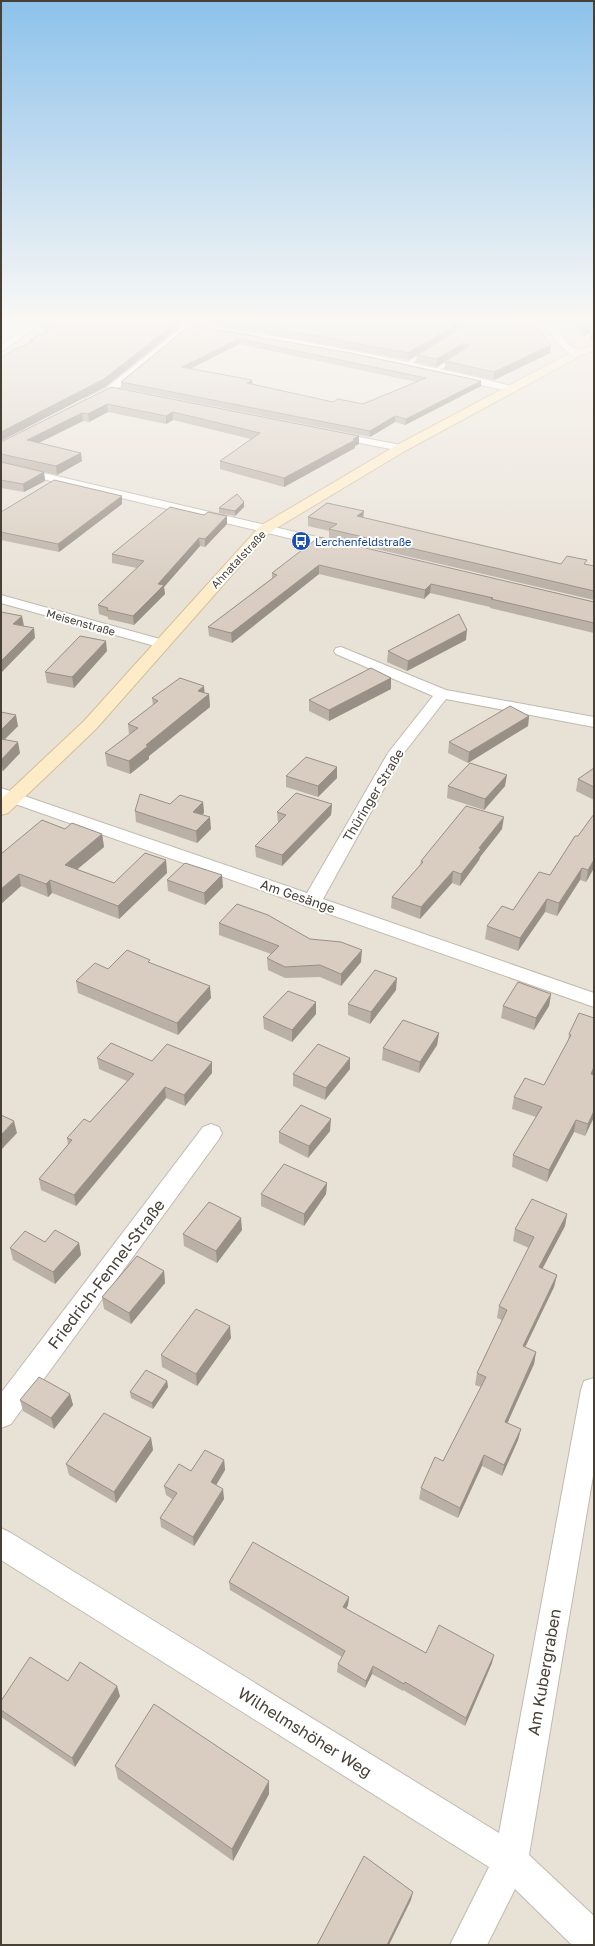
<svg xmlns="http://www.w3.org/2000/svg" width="595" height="1946" viewBox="0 0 595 1946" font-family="'Golos Text',sans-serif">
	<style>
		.residential { fill: #e8e1d6 }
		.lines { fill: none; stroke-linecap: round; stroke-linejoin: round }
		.lane-casing { stroke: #c2b9ae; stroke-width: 2 }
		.street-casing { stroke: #c2b9ae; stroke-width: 2 }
		.secondary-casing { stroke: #d3bf99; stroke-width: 2 }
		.lane { fill: #fff; fill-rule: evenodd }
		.street { fill: #fff; fill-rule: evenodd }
		.secondary { fill: #feecc8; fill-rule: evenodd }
		.wall { fill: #bbb0a6; fill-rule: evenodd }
		.shaded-wall { fill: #989087 }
		.building { fill: #d9cdc1; stroke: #989087; fill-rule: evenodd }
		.labels { text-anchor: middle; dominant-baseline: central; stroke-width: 4; stroke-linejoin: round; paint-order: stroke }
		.far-transit-label { font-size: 11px; fill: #164399; stroke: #fff; text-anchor: start }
		.far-street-label { font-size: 11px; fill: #474037; stroke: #fff }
		.street-label { font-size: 13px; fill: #474037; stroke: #fff }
		.near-street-label { font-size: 16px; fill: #474037; stroke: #fff }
	</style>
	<rect width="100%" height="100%" fill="#f4efe8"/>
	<path class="residential" d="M 45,321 L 594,321 L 594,1945 L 1,1945 L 1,351 Z"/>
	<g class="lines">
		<g class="lane-casing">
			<g id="lane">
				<path d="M 426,350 L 430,351 L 409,365 L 405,364 Z"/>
				<path d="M 454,357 L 458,358 L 438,371 L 434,370 Z"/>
			</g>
		</g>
		<g class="street-casing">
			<g id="street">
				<path d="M 35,321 L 45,321 L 1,352 L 1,345 Z"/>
				<path d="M 153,321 C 194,321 238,330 279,337 C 358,351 437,367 515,387 L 516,389 L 511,392 C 405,366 298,346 190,329 C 174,343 104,407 86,402 L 85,400 L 86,398 L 106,388 L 181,328 L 157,324 Z"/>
				<path d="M 543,321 L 552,321 L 568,344 L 583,353 L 581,355 C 565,359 550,332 543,321 Z"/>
				<path d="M 333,432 L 401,445 L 407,448 L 401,451 L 329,437 L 327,435 Z"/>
				<path d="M 1,463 L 342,543 L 347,544 L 348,547 L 347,550 L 342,551 L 1,469 Z"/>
				<path d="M 1,595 L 167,641 L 169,644 L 167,647 L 162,648 L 1,603 Z"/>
				<path d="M 341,647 L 446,690 L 594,717 L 594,727 L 446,699 L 403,754 L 323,899 L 594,993 L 594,1007 L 1,799 L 1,788 L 307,893 L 388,753 L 433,696 L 336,654 L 334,651 L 336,648 Z"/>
				<path d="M 211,1124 L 219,1127 L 222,1133 L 219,1139 L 11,1424 L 1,1428 L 1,1393 L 203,1127 Z"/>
				<path d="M 594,1378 L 594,1470 L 529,1855 L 594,1916 L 594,1945 L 572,1945 L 515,1889 L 487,1945 L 450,1945 L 489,1867 L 1,1560 L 1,1528 L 11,1533 L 499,1833 L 581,1390 L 584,1381 Z"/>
			</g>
		</g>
		<g class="secondary-casing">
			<path id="secondary" d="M 594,345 L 594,351 L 582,355 L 405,451 L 270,532 L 96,729 L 8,813 L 1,815 L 1,799 L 84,721 L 260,526 L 397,445 L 574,351 Z"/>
		</g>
		<use href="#lane" class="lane"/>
		<use href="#street" class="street"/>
		<use href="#secondary" class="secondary"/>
	</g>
	<g class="wall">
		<path d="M 185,321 L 532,321 L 551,345 L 550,353 L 494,380 L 445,369 L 445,361 L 436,367 L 416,362 L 417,355 L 408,360 L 232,327 Z"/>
		<path d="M 572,321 L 594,321 L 594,339 L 591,339 L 589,334 L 584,336 Z"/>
		<path d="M 42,324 L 177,329 L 105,387 L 29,343 L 29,340 L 46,332 L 43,331 Z"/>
		<path d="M 190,325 L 481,386 L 405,425 L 395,422 L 370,437 L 121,388 L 121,382 ZM 239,344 L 416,382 L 363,404 L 333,402 L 252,385 L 190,369 Z"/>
		<path d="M 111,387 L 359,436 L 359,444 L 355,446 L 355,448 L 284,487 L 220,469 L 220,461 L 251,439 L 173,420 L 166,424 L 108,412 L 89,422 L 83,421 L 39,443 L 82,461 L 57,475 L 1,462 L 1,442 Z"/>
		<path d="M 1,462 L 44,472 L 45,481 L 24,492 L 1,488 Z"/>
		<path d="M 244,502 L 244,507 L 235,516 L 219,513 L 219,508 Z"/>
		<path d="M 122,504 L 59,552 L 1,540 L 1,512 Z"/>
		<path d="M 204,515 L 227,524 L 205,547 L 200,546 L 164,587 L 165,594 L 134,625 L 108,619 L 108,617 L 99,614 L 98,605 L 137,568 L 112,563 L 112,554 Z"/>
		<path d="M 308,517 L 363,518 L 561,564 L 586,565 L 594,566 L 594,600 L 329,538 L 329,531 L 308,526 Z"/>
		<path d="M 319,537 L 594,602 L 594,633 L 490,608 L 490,607 L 430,593 L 424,599 L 319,574 L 232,643 L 209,636 L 208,627 L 272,578 L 272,573 Z"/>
		<path d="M 466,640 L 407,671 L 387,662 L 388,651 Z"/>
		<path d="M 107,651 L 74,688 L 47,683 L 45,672 Z"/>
		<path d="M 391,678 L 391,689 L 329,721 L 309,711 L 309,700 Z"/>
		<path d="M 205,693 L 209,694 L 210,707 L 149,756 L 149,759 L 130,774 L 107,766 L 105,753 L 129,735 L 128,724 L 153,705 L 152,698 Z"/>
		<path d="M 1,712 L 18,726 L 5,739 L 20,753 L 3,771 L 1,771 Z"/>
		<path d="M 529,716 L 528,726 L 468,763 L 448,753 L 449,742 Z"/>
		<path d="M 594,768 L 594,800 L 576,791 L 578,779 Z"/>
		<path d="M 286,776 L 337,778 L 318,797 L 286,787 Z"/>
		<path d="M 448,786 L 505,786 L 484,810 L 447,798 Z"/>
		<path d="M 203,802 L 204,813 L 202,815 L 211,829 L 197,843 L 136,822 L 135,811 L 170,804 Z"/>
		<path d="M 332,804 L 331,815 L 282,866 L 256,857 L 255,846 L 278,823 L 277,812 Z"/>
		<path d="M 65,829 L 102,834 L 104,847 L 77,869 L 114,883 L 166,860 L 167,873 L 119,919 L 52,893 L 48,897 L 21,886 L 1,904 L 1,854 Z"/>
		<path d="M 502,829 L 480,857 L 479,860 L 460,886 L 452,883 L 420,919 L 391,908 L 392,897 L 420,865 L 421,861 Z"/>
		<path d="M 575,836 L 594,868 L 586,882 L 580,880 L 557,916 L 545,912 L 518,951 L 485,939 L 487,926 L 513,910 L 550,875 Z"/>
		<path d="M 167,880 L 223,887 L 205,905 L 168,891 Z"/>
		<path d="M 219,923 L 310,939 L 361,962 L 341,986 L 320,977 L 285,978 L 268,970 L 267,958 L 271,954 L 219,935 Z"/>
		<path d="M 150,964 L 211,998 L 178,1035 L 78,993 L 76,981 L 108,969 Z"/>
		<path d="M 396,990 L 370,1024 L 348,1015 L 348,1004 Z"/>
		<path d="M 551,994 L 549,1006 L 534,1030 L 501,1018 L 503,1006 Z"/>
		<path d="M 316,1014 L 292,1042 L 264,1029 L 263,1017 Z"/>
		<path d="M 594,1018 L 594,1073 L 593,1075 L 594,1117 L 585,1136 L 574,1132 L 547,1182 L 512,1167 L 513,1155 L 536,1117 L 512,1109 L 514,1097 L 544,1085 L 568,1041 L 569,1034 Z"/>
		<path d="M 439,1033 L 437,1045 L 419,1073 L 382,1060 L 383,1048 Z"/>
		<path d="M 97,1058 L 152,1061 L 212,1062 L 212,1073 L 185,1106 L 166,1098 L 76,1206 L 41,1190 L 39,1179 L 68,1145 L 67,1138 L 90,1122 L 127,1081 L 99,1069 Z"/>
		<path d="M 350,1069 L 325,1100 L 293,1086 L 293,1074 Z"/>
		<path d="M 330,1131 L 308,1158 L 279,1143 L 279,1132 Z"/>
		<path d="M 327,1183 L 326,1194 L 304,1226 L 261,1206 L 261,1194 Z"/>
		<path d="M 567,1214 L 565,1226 L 542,1269 L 557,1275 L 554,1287 L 525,1347 L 536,1352 L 534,1364 L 507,1423 L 521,1429 L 518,1440 L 502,1476 L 482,1466 L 458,1518 L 419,1499 L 421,1488 L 443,1461 L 481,1387 L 475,1385 L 477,1373 L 502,1320 L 497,1318 L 499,1306 L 529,1248 L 513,1241 L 515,1229 Z"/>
		<path d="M 242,1230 L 217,1263 L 184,1246 L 183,1234 Z"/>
		<path d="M 45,1242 L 79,1243 L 81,1255 L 55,1284 L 13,1260 L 10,1248 Z"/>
		<path d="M 164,1271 L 165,1283 L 131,1324 L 104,1309 L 102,1297 Z"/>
		<path d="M 231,1338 L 197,1386 L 162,1367 L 161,1355 Z"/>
		<path d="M 167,1381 L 168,1387 L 153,1409 L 131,1398 L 130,1392 Z"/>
		<path d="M 70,1394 L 73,1405 L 54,1429 L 23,1411 L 20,1400 Z"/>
		<path d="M 151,1438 L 153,1450 L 116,1503 L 69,1475 L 66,1464 Z"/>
		<path d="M 224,1460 L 225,1470 L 216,1485 L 224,1499 L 194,1546 L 161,1527 L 160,1518 L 172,1499 L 166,1495 L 164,1486 L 191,1471 Z"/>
		<path d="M 229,1582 L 349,1597 L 348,1605 L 346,1609 L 426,1653 L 492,1663 L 465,1726 L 403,1690 L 403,1691 L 372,1674 L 365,1688 L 337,1672 L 338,1664 L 342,1657 L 230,1590 Z"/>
		<path d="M 68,1681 L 120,1696 L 75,1767 L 1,1717 L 1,1701 Z"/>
		<path d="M 115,1766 L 269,1794 L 233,1861 L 118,1779 Z"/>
	</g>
	<g class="shaded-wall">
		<path d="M 177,322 L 177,329 L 105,387 L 1,441 L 1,432 Z"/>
		<path d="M 457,324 L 456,332 L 408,360 L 408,353 Z"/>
		<path d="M 590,327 L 589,334 L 584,336 L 586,329 Z"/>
		<path d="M 594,331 L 594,339 L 591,339 L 592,332 Z"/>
		<path d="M 239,339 L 239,344 L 182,373 L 182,367 Z"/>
		<path d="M 464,343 L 463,351 L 436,367 L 437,359 Z"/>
		<path d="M 551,345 L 550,353 L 494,380 L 494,372 Z"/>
		<path d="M 252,380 L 253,386 L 247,383 Z"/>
		<path d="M 481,381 L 481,386 L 405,425 L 406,419 Z"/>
		<path d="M 107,404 L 108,412 L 89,422 L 88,414 Z"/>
		<path d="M 173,412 L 173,420 L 166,424 L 166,416 Z"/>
		<path d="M 82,413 L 83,421 L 28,448 L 27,440 Z"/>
		<path d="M 395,416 L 395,422 L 370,437 L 370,431 Z"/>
		<path d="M 359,436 L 359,444 L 355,446 L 355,448 L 284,487 L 284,478 Z"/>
		<path d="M 81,453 L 82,461 L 57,475 L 56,466 Z"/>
		<path d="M 44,472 L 45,481 L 24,492 L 23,484 Z"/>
		<path d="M 122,496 L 122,504 L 59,552 L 58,544 Z"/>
		<path d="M 244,502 L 244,507 L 235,516 L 235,511 Z"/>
		<path d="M 364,511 L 363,520 L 357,516 Z"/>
		<path d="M 227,516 L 227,524 L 205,547 L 205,539 Z"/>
		<path d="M 199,538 L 200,546 L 164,587 L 165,594 L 134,625 L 133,616 L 158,584 Z"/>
		<path d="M 319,565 L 319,574 L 232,643 L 231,633 Z"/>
		<path d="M 431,584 L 430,593 L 424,599 L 425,590 Z"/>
		<path d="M 22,616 L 24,626 L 13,624 Z"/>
		<path d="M 34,628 L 35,638 L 1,673 L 1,661 Z"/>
		<path d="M 467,630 L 466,640 L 407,671 L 408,661 Z"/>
		<path d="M 106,641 L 107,651 L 74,688 L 72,677 Z"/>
		<path d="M 391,678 L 391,689 L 329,721 L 329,710 Z"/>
		<path d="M 204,686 L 205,697 L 209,694 L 210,707 L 149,756 L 149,759 L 130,774 L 129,761 L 198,691 Z"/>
		<path d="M 16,715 L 18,726 L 1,743 L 1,730 Z"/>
		<path d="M 529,716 L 528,726 L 468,763 L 469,752 Z"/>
		<path d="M 18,742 L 20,753 L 3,771 L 1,760 Z"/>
		<path d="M 337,767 L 337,778 L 318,797 L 318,786 Z"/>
		<path d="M 507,775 L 505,786 L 484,810 L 485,799 Z"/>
		<path d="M 203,802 L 204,813 L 194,823 L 193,812 Z"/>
		<path d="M 332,804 L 331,815 L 282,866 L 282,855 Z"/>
		<path d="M 210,817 L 211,829 L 197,843 L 196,831 Z"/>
		<path d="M 504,817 L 502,829 L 480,857 L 479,860 L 460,886 L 461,874 L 479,848 Z"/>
		<path d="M 102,834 L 104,847 L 67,878 L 65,865 Z"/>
		<path d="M 166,860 L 167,873 L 119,919 L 118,906 Z"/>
		<path d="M 594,860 L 594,868 L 586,882 L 588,870 Z"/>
		<path d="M 582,868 L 580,880 L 557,916 L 559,903 Z"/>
		<path d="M 453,871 L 452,883 L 420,919 L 421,907 Z"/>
		<path d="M 19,874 L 21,886 L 1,904 L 1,889 Z"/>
		<path d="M 222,875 L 223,887 L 205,905 L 204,893 Z"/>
		<path d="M 50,880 L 52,893 L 48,897 L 46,884 Z"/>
		<path d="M 547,899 L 545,912 L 518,951 L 520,938 Z"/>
		<path d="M 362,950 L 361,962 L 341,986 L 341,974 Z"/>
		<path d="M 397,978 L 396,990 L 370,1024 L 371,1012 Z"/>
		<path d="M 210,986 L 211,998 L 178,1035 L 177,1023 Z"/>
		<path d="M 551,994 L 549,1006 L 534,1030 L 536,1018 Z"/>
		<path d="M 316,1002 L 316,1014 L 292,1042 L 292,1030 Z"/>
		<path d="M 439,1033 L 437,1045 L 419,1073 L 420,1062 Z"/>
		<path d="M 350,1058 L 350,1069 L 325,1100 L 326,1088 Z"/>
		<path d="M 212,1062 L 212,1073 L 185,1106 L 184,1095 Z"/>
		<path d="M 594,1067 L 594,1073 L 588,1086 L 591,1074 Z"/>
		<path d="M 165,1087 L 166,1098 L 76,1206 L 74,1195 Z"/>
		<path d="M 594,1111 L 594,1117 L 585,1136 L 588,1124 Z"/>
		<path d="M 331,1119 L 330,1131 L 308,1158 L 309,1146 Z"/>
		<path d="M 576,1120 L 574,1132 L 547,1182 L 549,1170 Z"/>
		<path d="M 14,1121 L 17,1133 L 1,1150 L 1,1135 Z"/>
		<path d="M 327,1183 L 326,1194 L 304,1226 L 304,1214 Z"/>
		<path d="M 567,1214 L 565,1226 L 537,1279 L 539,1267 Z"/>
		<path d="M 241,1218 L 242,1230 L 217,1263 L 216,1251 Z"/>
		<path d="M 79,1243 L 81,1255 L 55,1284 L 53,1272 Z"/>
		<path d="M 164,1271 L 165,1283 L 131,1324 L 129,1313 Z"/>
		<path d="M 557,1275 L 554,1287 L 520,1358 L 523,1346 Z"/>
		<path d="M 230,1326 L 231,1338 L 197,1386 L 196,1374 Z"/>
		<path d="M 536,1352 L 534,1364 L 503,1433 L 505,1422 Z"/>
		<path d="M 167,1381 L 168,1387 L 153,1409 L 152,1403 Z"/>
		<path d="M 70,1394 L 73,1405 L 54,1429 L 51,1418 Z"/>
		<path d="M 521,1429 L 518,1440 L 502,1476 L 504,1465 Z"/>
		<path d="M 151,1438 L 153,1450 L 116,1503 L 114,1492 Z"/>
		<path d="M 484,1455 L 482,1466 L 458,1518 L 460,1508 Z"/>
		<path d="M 224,1460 L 225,1470 L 212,1492 L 211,1482 Z"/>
		<path d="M 223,1489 L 224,1499 L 194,1546 L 193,1537 Z"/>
		<path d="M 349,1597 L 348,1605 L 343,1615 L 343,1607 Z"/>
		<path d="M 494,1655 L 492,1663 L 465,1726 L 466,1718 Z"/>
		<path d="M 373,1666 L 372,1674 L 365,1688 L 366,1681 Z"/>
		<path d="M 117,1686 L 120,1696 L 75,1767 L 72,1758 Z"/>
		<path d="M 269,1781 L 269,1794 L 233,1861 L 232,1849 Z"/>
		<path d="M 413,1892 L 411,1900 L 389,1945 L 387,1945 Z"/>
	</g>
	<g class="building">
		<path d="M 46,321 L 174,321 L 177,322 L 104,379 L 1,432 L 1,358 L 13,350 L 35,341 L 29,340 L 57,327 L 42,324 Z"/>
		<path d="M 237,321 L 532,321 L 551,345 L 494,372 L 445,361 L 469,346 L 464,343 L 437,359 L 417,355 L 462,327 L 457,324 L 408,353 Z"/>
		<path d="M 579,321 L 594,321 L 594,331 L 592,332 L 590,327 L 586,329 Z"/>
		<path d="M 190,325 L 351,353 L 481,381 L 406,419 L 395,416 L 370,431 L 121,382 ZM 239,339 L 426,378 L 363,404 L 338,399 L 333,402 L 247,383 L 252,380 L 182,367 Z"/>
		<path d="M 111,387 L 359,436 L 353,439 L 355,440 L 284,478 L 220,461 L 260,433 L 173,412 L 166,416 L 107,404 L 88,414 L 82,413 L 27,440 L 81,453 L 56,466 L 1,454 L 1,442 Z"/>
		<path d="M 1,462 L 44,472 L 23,484 L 1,480 Z"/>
		<path d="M 54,480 L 122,496 L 58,544 L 1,532 L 1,512 Z"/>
		<path d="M 237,494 L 244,502 L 235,511 L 219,508 Z"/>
		<path d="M 327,503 L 364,511 L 357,516 L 561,564 L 567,556 L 587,560 L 584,564 L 594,566 L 594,591 L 329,529 L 337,524 L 308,517 Z"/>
		<path d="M 170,507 L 204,515 L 208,512 L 227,516 L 205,539 L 199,538 L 158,584 L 164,585 L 133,616 L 107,610 L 108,608 L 98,605 L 144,561 L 112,554 Z"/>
		<path d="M 319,537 L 594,602 L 594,623 L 491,599 L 493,598 L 431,584 L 425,590 L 319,565 L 231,633 L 208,627 L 277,575 L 272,573 Z"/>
		<path d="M 1,612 L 22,616 L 13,624 L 34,628 L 1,661 Z"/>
		<path d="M 459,614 L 467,630 L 408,661 L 388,651 Z"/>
		<path d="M 80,636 L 106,641 L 72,677 L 45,672 Z"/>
		<path d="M 371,668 L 391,678 L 329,710 L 309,700 Z"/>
		<path d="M 180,678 L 204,686 L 198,691 L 209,694 L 146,745 L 148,746 L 129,761 L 105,753 L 138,728 L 128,724 L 158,701 L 152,698 Z"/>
		<path d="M 510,706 L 529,716 L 469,752 L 449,742 Z"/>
		<path d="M 1,712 L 16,715 L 1,730 Z"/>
		<path d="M 1,739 L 18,742 L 1,760 Z"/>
		<path d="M 306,757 L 337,767 L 318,786 L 286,776 Z"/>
		<path d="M 470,763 L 507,775 L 485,799 L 448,786 Z"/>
		<path d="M 594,768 L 594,787 L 578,779 Z"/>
		<path d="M 296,793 L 332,804 L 282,855 L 255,846 L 286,815 L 277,812 Z"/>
		<path d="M 140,794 L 170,804 L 180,795 L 203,802 L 193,812 L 210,817 L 196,831 L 135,811 Z"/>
		<path d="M 466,806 L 504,817 L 479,848 L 481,849 L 461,874 L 453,871 L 421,907 L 392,897 L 423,862 L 421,861 Z"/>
		<path d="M 594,814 L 594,860 L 588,870 L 582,868 L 559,903 L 547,899 L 520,938 L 487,926 L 502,906 L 513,910 L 539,872 L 550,875 L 575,836 L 578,836 Z"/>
		<path d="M 42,820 L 65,829 L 72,823 L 102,834 L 65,865 L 114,883 L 145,853 L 166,860 L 118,906 L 50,880 L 46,884 L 19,874 L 1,889 L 1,854 Z"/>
		<path d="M 185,863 L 222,875 L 204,893 L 167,880 Z"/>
		<path d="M 237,904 L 268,915 L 310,939 L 341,942 L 362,950 L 341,974 L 320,965 L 285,967 L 267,958 L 279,946 L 219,923 Z"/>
		<path d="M 127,950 L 150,960 L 148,962 L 210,986 L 177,1023 L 76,981 L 95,963 L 108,969 Z"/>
		<path d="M 375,970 L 397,978 L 371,1012 L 348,1004 Z"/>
		<path d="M 518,982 L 551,994 L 536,1018 L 503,1006 Z"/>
		<path d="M 288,991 L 316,1002 L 292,1030 L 263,1017 Z"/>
		<path d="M 579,1013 L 594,1018 L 594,1067 L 591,1074 L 594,1075 L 594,1111 L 588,1124 L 576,1120 L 549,1170 L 513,1155 L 542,1107 L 514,1097 L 525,1078 L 544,1085 L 571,1035 L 569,1034 Z"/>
		<path d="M 403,1020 L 439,1033 L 420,1062 L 383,1048 Z"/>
		<path d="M 111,1043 L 152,1061 L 167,1044 L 212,1062 L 184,1095 L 165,1087 L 74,1195 L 39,1179 L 72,1140 L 67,1138 L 84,1119 L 90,1122 L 134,1074 L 97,1058 Z"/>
		<path d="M 318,1044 L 350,1058 L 326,1088 L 293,1074 Z"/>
		<path d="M 301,1105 L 331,1119 L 309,1146 L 279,1132 Z"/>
		<path d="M 1,1115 L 14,1121 L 1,1135 Z"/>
		<path d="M 284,1164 L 327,1183 L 304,1214 L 261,1194 Z"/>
		<path d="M 532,1199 L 567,1214 L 539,1267 L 557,1275 L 523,1346 L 536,1352 L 505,1422 L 521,1429 L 504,1465 L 484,1455 L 460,1508 L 421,1488 L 435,1457 L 443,1461 L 486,1377 L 477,1373 L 507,1310 L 499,1306 L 534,1237 L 515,1229 Z"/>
		<path d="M 209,1202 L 241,1218 L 216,1251 L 183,1234 Z"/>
		<path d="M 55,1230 L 79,1243 L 53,1272 L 10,1248 L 25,1231 L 45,1242 Z"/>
		<path d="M 137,1256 L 164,1271 L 129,1313 L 102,1297 Z"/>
		<path d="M 196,1309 L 230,1326 L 196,1374 L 161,1355 Z"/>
		<path d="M 146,1370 L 167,1381 L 152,1403 L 130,1392 Z"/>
		<path d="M 39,1377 L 70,1394 L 51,1418 L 20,1400 Z"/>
		<path d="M 104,1413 L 151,1438 L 114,1492 L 66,1464 Z"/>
		<path d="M 205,1450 L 224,1460 L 211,1482 L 223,1489 L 193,1537 L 160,1518 L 177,1493 L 164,1486 L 179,1464 L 191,1471 Z"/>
		<path d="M 253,1542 L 349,1597 L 343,1607 L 426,1653 L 439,1625 L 494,1655 L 466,1718 L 405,1682 L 404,1684 L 373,1666 L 366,1681 L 338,1664 L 345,1651 L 229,1582 Z"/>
		<path d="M 30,1657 L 68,1681 L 80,1662 L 117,1686 L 72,1758 L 1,1710 L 1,1701 Z"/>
		<path d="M 154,1704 L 269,1781 L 232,1849 L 115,1766 Z"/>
		<path d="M 364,1856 L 413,1892 L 387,1945 L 317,1945 Z"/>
	</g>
	<linearGradient id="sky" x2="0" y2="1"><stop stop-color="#8dc2eb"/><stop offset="0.54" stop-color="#faf8f5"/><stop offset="1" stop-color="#faf8f5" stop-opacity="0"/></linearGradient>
	<rect width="595" height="594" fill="url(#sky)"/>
	<defs>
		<g id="bus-disc" transform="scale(1)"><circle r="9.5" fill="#1a4fb4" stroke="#fff"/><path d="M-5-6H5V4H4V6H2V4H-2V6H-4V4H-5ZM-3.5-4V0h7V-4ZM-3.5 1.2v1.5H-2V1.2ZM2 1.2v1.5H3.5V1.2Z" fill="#fff"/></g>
	</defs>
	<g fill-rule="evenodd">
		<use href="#bus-disc" x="301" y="541"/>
	</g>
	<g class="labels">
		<g class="far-transit-label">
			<text x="315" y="541">Lerchenfeldstraße</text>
		</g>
		<g class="far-street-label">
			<text transform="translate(238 559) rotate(-47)">Ahnatalstraße</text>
			<text transform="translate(81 622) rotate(16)">Meisenstraße</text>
		</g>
		<g class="street-label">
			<text transform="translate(373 795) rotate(-59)">Thüringer Straße</text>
			<text transform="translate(298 896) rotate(19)">Am Gesänge</text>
		</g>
		<g class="near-street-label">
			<text transform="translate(106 1274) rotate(-53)">Friedrich-Fennel-Straße</text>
			<text transform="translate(544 1672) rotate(-80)">Am Kubergraben</text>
			<text transform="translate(305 1732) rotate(32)">Wilhelmshöher Weg</text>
		</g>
	</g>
	<rect width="595" height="1946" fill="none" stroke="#474037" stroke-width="4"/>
</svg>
